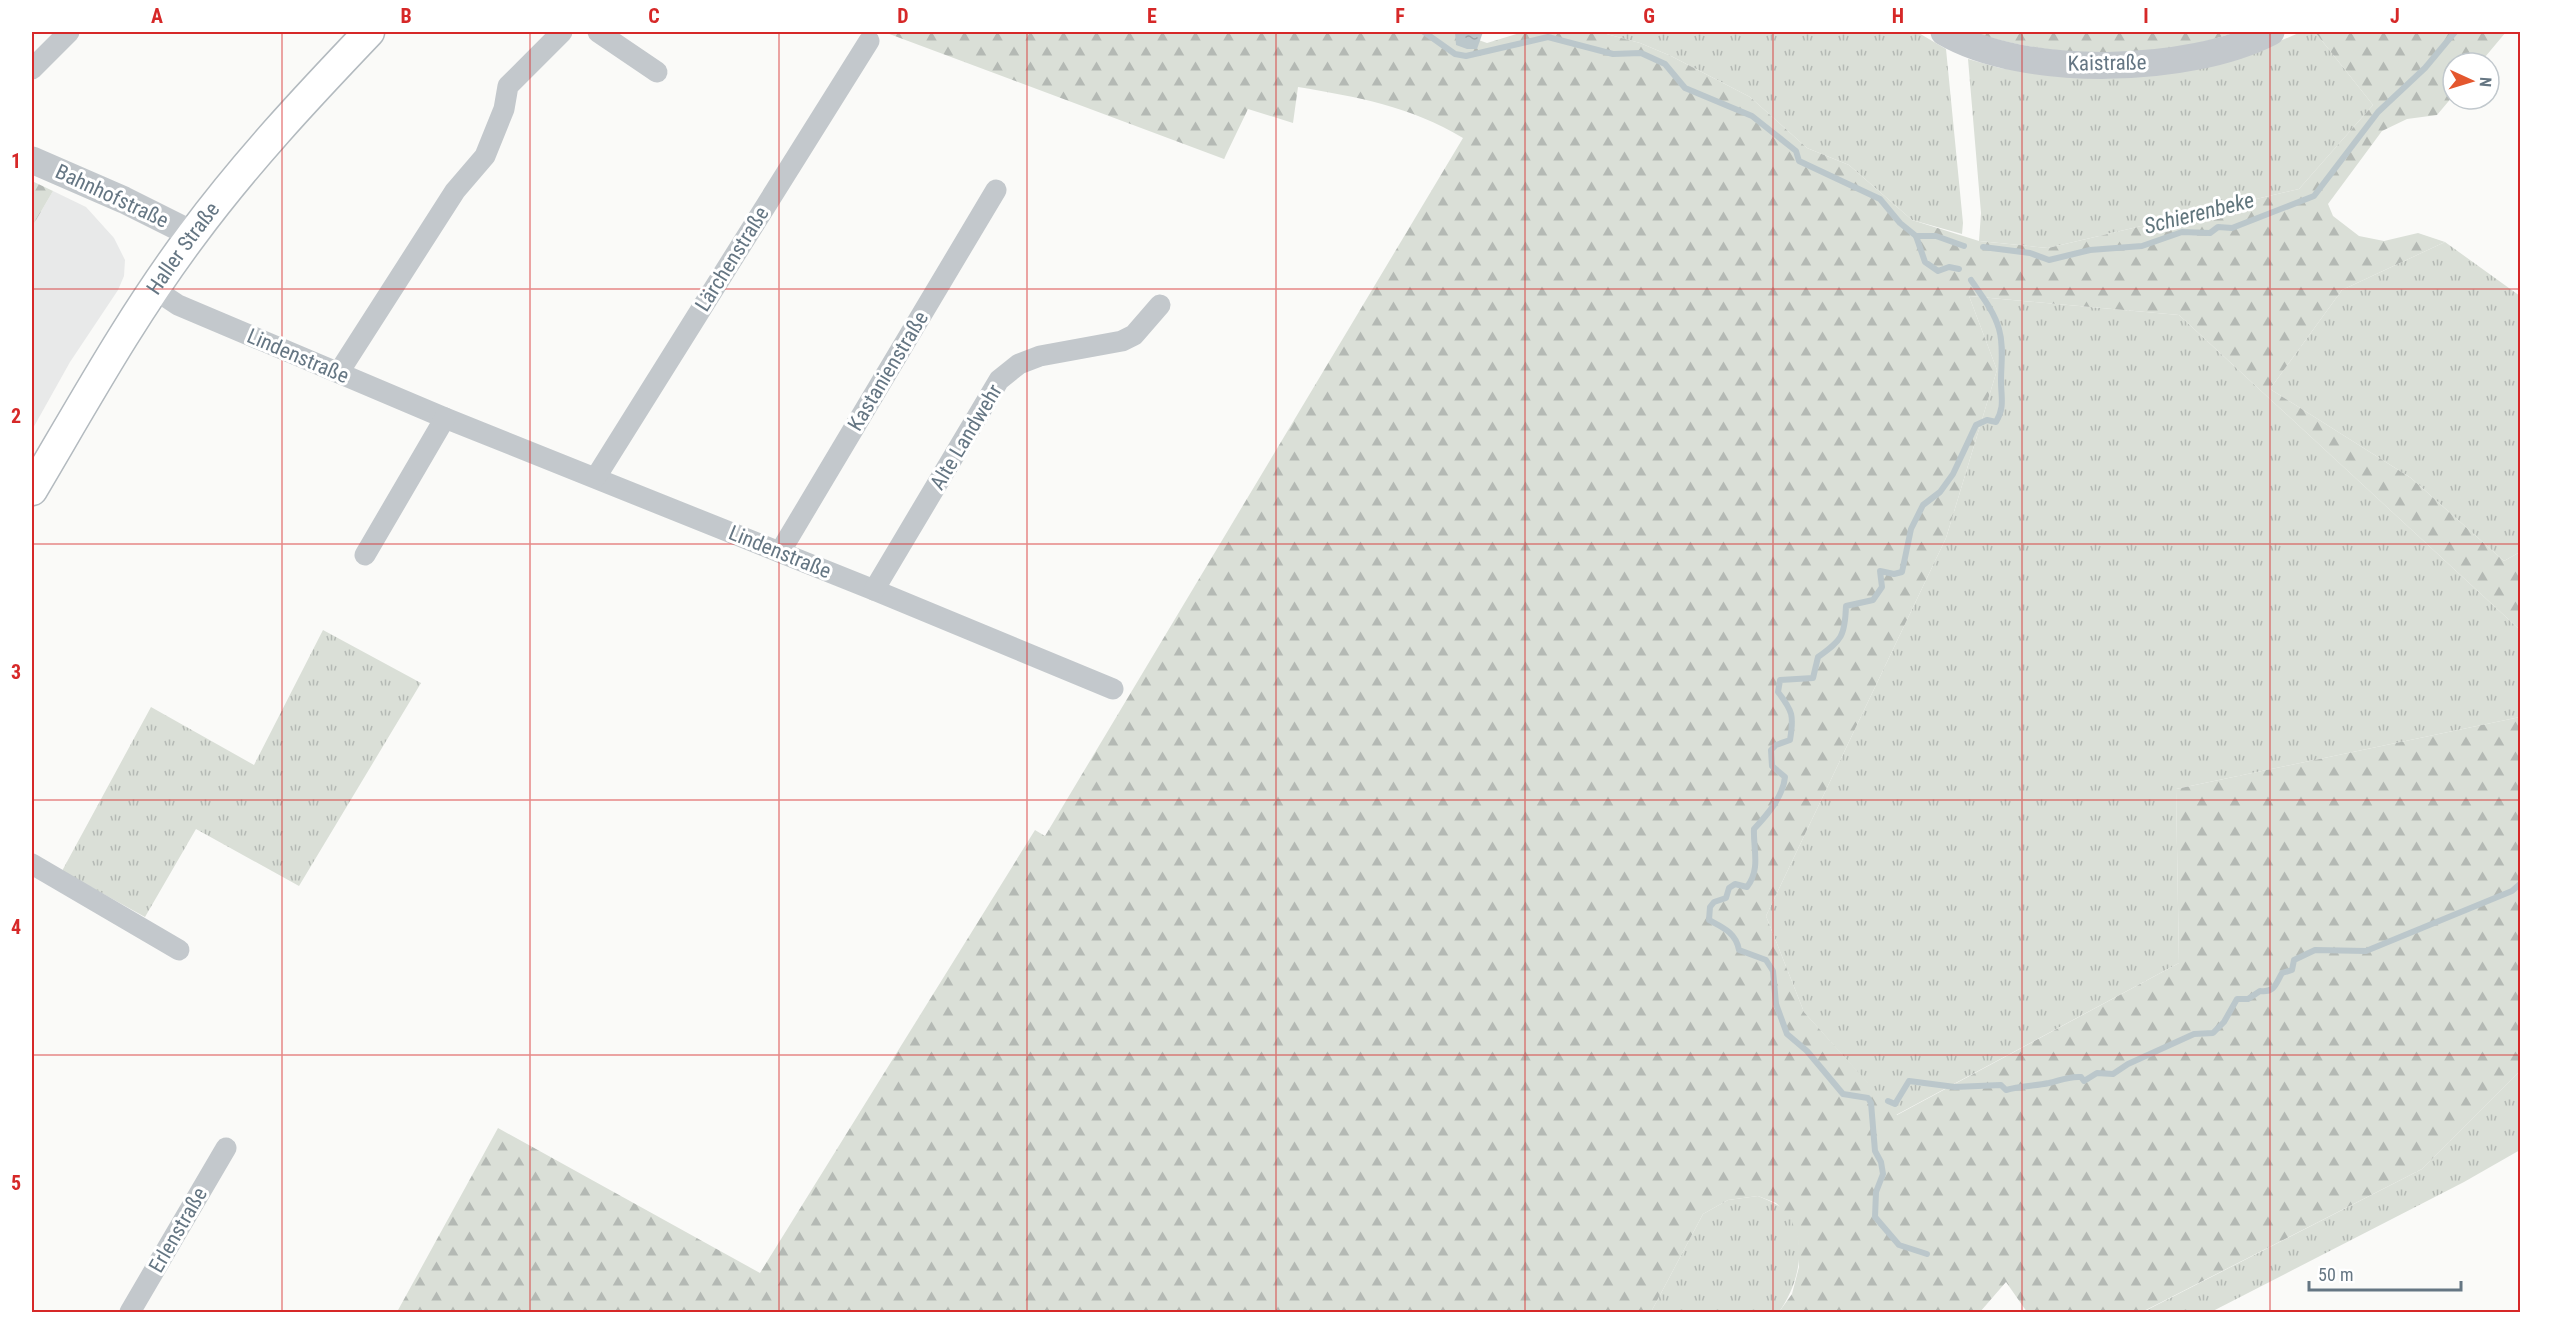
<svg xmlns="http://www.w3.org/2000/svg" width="2552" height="1344" viewBox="0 0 2552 1344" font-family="'Roboto Condensed',sans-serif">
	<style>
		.built { fill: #e8e9e9 }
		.grass { fill: url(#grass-tufts) }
		.forest { fill: url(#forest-firs) }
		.water { fill: url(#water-ripples) }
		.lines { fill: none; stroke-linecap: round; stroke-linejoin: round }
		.stream { stroke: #bbc7cb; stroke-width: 6 }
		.secondary-casing { stroke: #b3babf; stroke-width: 33 }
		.minor { stroke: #c3c8cc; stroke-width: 21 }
		.tertiary { stroke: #c3c8cc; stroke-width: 27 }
		.secondary { stroke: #fff; stroke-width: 30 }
		.grid { fill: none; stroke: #d62828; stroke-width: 1.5; stroke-opacity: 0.55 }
		.labels { text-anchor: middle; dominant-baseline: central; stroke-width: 6; stroke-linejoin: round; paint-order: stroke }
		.street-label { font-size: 21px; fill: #657683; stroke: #fff }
		.water-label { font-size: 22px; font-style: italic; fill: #60757c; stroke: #fff }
		.neatline { fill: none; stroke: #d62828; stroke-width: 2 }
		.grid-label { font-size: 20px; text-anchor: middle; font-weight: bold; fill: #d62828 }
	</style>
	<defs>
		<pattern id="grass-tufts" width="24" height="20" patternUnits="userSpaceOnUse" patternTransform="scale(1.5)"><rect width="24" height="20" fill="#dadfd7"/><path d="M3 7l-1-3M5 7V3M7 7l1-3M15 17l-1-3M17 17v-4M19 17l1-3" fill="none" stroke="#b4b9b4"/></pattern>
		<pattern id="forest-firs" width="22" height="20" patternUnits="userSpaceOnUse" patternTransform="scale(1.5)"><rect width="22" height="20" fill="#dadfd7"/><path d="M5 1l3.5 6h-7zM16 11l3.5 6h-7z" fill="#b4b9b4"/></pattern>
		<pattern id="water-ripples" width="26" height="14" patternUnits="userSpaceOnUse" patternTransform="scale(1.5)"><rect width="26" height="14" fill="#bbc7cb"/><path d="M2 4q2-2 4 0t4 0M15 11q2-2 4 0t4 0" fill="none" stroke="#9ca6aa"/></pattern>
	</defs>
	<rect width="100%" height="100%" fill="#fafaf8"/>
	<path class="built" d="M 53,191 L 86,207 L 114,238 L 125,260 L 124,276 L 118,290 L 70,362 L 32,430 L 32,227 Z"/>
	<g class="grass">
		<path d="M 1599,32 L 1917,32 L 1946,49 L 1963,223 L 1962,234 L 1912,220 L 1849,165 L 1807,148 L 1750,97 L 1671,56 L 1640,43 Z"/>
		<path d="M 2301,32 L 2315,32 L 2373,105 L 2299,189 L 2048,248 L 1979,241 L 1981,213 L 1968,59 L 2000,68 L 2065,77 L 2257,51 Z"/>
		<path d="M 2445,242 L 2520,296 L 2520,552 L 2504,561 L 2411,478 L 2270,389 L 2342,290 Z"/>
		<path d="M 1969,296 L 2179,315 L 2520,630 L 2520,717 L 2176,789 L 2179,963 L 1896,1115 L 1804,1012 L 1766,916 L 1946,538 L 1997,370 Z"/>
		<path d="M 323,630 L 421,683 L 299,886 L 196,829 L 145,917 L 62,871 L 151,707 L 254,765 Z"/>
		<path d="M 2520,1071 L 2520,1150 L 2464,1182 L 2211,1312 L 2143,1312 L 2422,1169 Z"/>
		<path d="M 1758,1196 C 1770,1201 1786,1207 1792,1219 C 1807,1250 1797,1287 1779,1312 L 1651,1312 L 1703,1214 L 1728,1200 Z"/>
	</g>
	<g class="forest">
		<path d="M 884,32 L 1456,32 L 1487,43 L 1523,32 L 1599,32 L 1640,43 L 1671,56 L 1750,97 L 1807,148 L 1849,165 L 1912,220 L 1979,241 L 2048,248 L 2299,189 L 2373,105 L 2315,32 L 2506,32 L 2480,63 L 2453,63 L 2453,96 L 2437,115 L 2407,119 L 2382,131 L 2328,204 L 2333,216 L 2359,236 L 2384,241 L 2418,233 L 2445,242 L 2342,290 L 2270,389 L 2411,478 L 2504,561 L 2520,552 L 2520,630 L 2179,315 L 1969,296 L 1997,370 L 1946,538 L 1766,916 L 1804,1012 L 1897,1115 L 2179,963 L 2176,789 L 2520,717 L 2520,1071 L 2422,1169 L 2142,1312 L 2027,1312 L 2006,1282 L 1980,1312 L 1779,1312 L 1792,1294 L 1799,1267 L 1798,1239 L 1791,1218 L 1776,1203 L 1758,1196 L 1728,1200 L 1703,1214 L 1651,1312 L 397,1312 L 498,1128 L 760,1273 L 1035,830 L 1045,836 L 1463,138 C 1410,106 1357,97 1298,87 L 1293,123 L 1248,109 L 1224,159 Z"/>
		<path d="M 1972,32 L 2239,32 C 2221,36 2203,43 2185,46 C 2115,59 2039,54 1972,32 Z"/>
		<path d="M 32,181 L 53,191 L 32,227 Z"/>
	</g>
	<path class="water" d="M 1455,32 L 1483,32 L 1477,49 L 1467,49 L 1456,45 Z"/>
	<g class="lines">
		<g class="stream">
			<path d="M 1424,32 L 1455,54 L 1466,56 L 1548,37 L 1613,54 L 1641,53 L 1665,64 L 1685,88 L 1752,116 L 1796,151 L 1799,161 L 1880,199 L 1900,223 L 1916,236 L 1925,262 L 1938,271 L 1949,267 L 1959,269"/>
			<path d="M 1916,236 L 1936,236 L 1964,246"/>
			<path d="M 1983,247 L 2030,253 L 2049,260 L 2090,250 L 2142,246 L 2182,232 L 2210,233 L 2218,227 L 2232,228 L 2314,196 L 2378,112 L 2425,68 L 2455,32"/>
			<path d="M 1888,1101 L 1895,1104 L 1909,1081 L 1955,1087 L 2001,1085 L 2006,1090 C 2020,1086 2035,1086 2049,1083 C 2061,1080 2069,1076 2081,1077 L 2084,1081 L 2097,1073 L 2113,1074 L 2128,1064 L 2194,1034 L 2213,1033 L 2224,1022 L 2237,999 L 2248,999 L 2260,991 C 2275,993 2276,983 2282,973 L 2292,970 L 2294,960 L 2315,950 L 2366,951 L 2512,891 L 2520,884"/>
			<path d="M 1927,1254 L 1899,1245 L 1875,1217 L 1876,1192 L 1883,1174 L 1881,1162 L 1875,1151 L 1871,1103 L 1868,1098 L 1843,1094 L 1807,1051 L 1787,1034 L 1776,1004 L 1773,971 L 1766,960 L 1739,950 C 1736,933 1724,928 1709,920 L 1710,907 L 1714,902 L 1726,898 L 1729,888 L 1735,884 L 1747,887 C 1761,869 1753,849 1754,829 C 1767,815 1783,797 1785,777 L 1772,766 L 1771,750 L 1776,745 L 1790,740 C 1794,716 1793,711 1778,692 L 1780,680 L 1813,678 L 1818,657 C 1842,640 1845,636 1846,606 L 1873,600 L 1882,587 L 1880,571 L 1894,574 L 1902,572 L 1911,529 L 1923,505 L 1940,492 L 1953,474 L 1976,425 L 1987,420 L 1996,422 C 2005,407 2001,397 2001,381 C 2001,364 2004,346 1999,329 C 1994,311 1981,295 1971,280"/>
		</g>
		<g class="secondary-casing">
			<g id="secondary">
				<path id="s1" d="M 32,490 C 83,404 132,315 192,235 C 246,162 307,97 369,32"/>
			</g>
		</g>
		<g class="minor">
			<path d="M 598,32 L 657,72"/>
			<path d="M 32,69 L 69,32"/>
			<path d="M 154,289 L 178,305 L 445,418 L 874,590 L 1113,689"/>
			<path d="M 339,372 L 455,191 L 485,156 L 504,109 L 508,86 L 562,32"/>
			<path d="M 596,477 L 869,41"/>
			<path d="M 780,552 L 996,190"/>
			<path d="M 365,555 L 445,418"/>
			<path d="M 874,590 L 999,380 L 1019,364 L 1040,356 L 1122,341 L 1134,335 L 1160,305"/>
			<path d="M 32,864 L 179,950"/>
			<path d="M 130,1312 L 226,1148"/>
		</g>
		<g class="tertiary">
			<path d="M 1944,32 C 2024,79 2190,74 2271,32"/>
			<path d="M 32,160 L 124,200 L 192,234"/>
		</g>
		<use href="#secondary" class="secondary"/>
	</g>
	<path class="grid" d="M 282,32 L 282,1312M 530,32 L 530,1312M 779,32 L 779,1312M 1027,32 L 1027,1312M 1276,32 L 1276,1312M 1525,32 L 1525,1312M 1773,32 L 1773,1312M 2022,32 L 2022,1312M 2270,32 L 2270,1312M 32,289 L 2520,289M 32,544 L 2520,544M 32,800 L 2520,800M 32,1055 L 2520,1055"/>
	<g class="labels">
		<g class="street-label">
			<text transform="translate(2107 63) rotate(-1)">Kaistraße</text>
			<text transform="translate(112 196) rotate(25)">Bahnhofstraße</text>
			<text stroke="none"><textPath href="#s1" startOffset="285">Haller Straße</textPath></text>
			<text transform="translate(732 259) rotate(-58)">Lärchenstraße</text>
			<text transform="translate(298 356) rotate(23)">Lindenstraße</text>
			<text transform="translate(888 371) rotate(-59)">Kastanienstraße</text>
			<text transform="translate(966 437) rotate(-59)">Alte Landwehr</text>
			<text transform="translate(780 552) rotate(22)">Lindenstraße</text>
			<text transform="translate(178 1230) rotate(-60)">Erlenstraße</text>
		</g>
		<g class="water-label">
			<text transform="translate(2199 213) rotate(-14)">Schierenbeke</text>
		</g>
	</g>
	<rect width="2552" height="1344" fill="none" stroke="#ffffff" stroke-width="66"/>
	<g transform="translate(2471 81) rotate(94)"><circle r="28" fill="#ffffff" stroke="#c1c8cd" stroke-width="1.5"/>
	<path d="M0-4.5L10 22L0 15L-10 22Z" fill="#e4572e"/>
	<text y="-9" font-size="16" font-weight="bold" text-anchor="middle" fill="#657683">N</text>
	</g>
	<path d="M2309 1281v9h152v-9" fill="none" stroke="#657683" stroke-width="3"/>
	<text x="2318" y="1281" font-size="18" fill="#657683" stroke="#ffffff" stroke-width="4.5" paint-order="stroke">50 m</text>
	<rect x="33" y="33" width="2486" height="1278" class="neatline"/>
	<g class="grid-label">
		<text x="157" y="23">A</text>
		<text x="406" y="23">B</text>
		<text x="654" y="23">C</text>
		<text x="903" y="23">D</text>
		<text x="1152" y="23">E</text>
		<text x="1400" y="23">F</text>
		<text x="1649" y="23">G</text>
		<text x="1898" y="23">H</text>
		<text x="2146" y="23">I</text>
		<text x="2395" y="23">J</text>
		<text x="16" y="168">1</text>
		<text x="16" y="423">2</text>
		<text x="16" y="679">3</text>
		<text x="16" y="934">4</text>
		<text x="16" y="1190">5</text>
	</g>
</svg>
